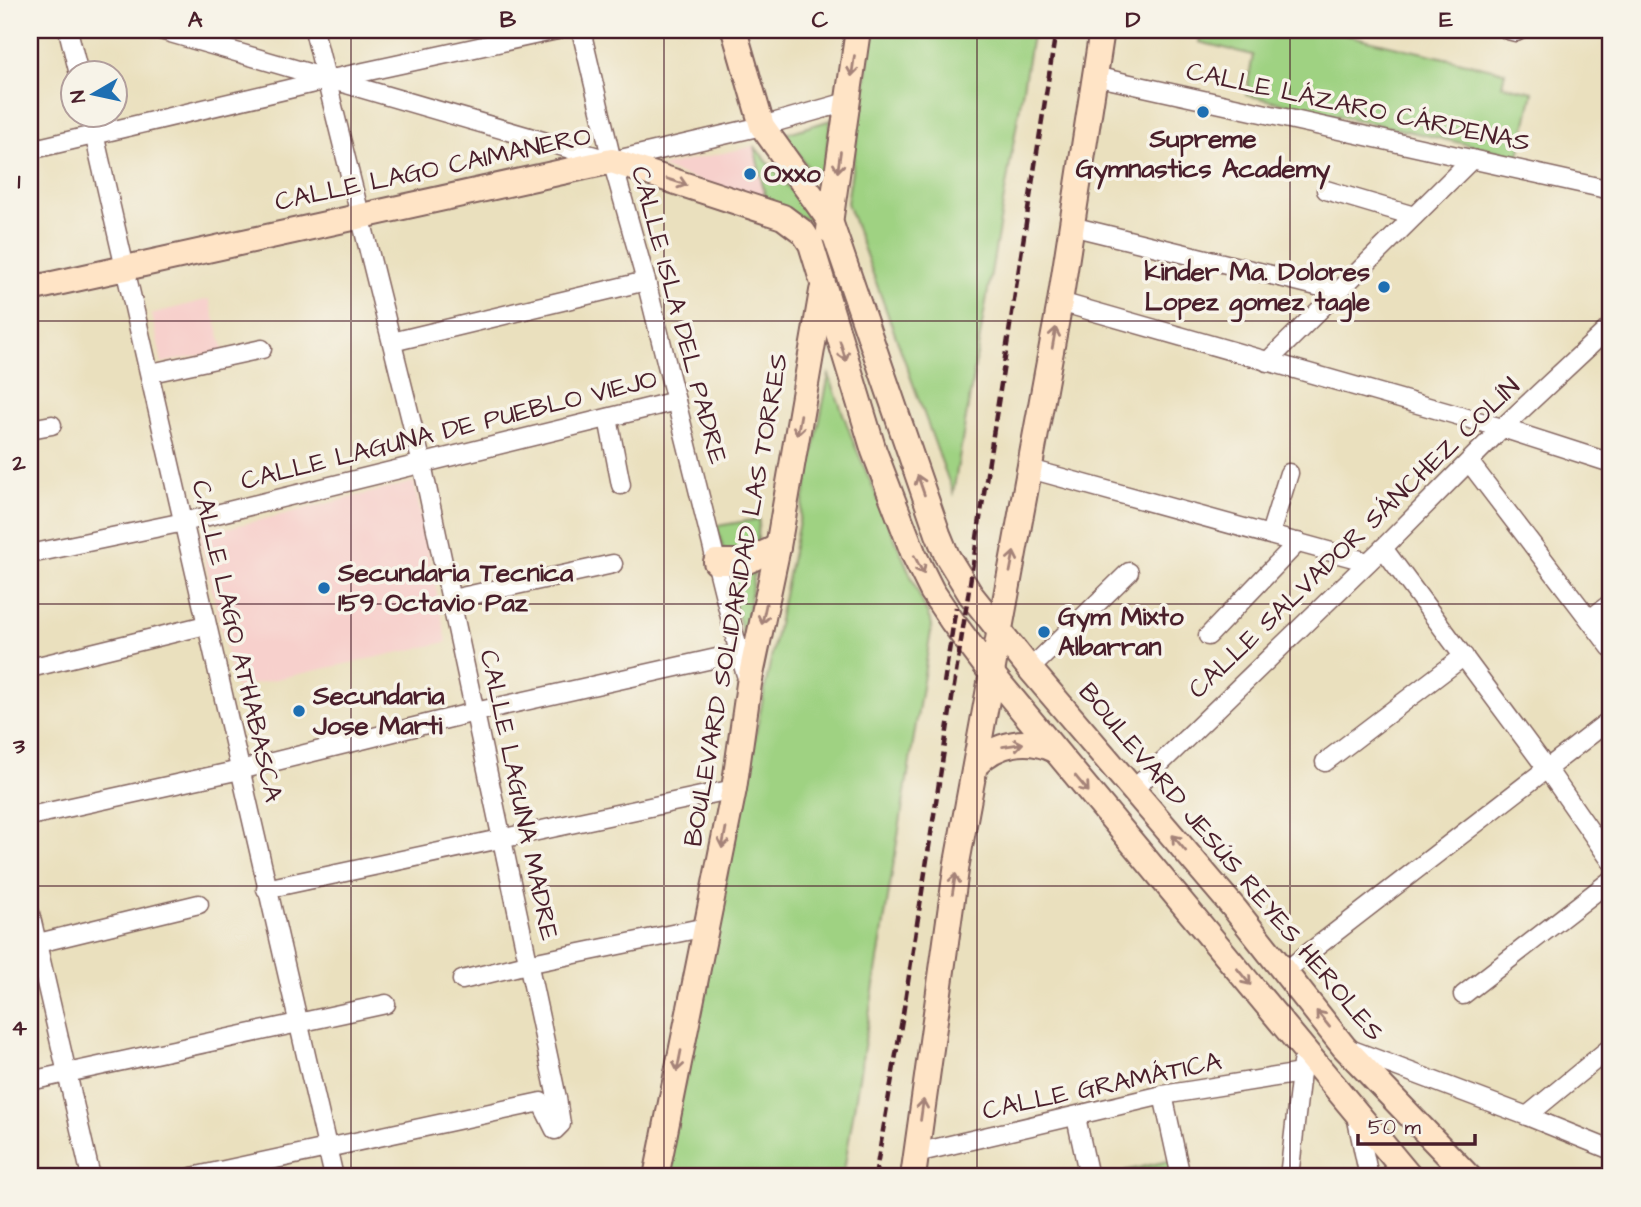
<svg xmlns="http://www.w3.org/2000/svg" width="1641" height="1207" viewBox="0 0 1641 1207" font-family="'Architects Daughter',sans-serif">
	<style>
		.built { fill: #f7d0cc }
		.green { fill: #9fd282; stroke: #747856; stroke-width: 2 }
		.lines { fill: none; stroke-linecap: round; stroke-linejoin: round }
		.street-casing { stroke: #82635e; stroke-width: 21 }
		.secondary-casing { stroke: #82635e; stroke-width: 28 }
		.street { stroke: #fff; stroke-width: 18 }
		.secondary { stroke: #ffe4c6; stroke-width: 24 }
		.rail { stroke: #4a1f2b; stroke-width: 4.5; stroke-dasharray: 10 5; stroke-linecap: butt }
		.oneway { stroke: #a48278 }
		.grid { fill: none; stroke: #4a1f2b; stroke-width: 2; stroke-opacity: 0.55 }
		.poi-dot { fill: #1f6fb2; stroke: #f7f3e8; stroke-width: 2.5 }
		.labels { text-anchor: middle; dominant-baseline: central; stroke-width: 7; stroke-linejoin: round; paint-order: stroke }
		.street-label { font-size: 26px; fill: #4a1f2b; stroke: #f7f3e8 }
		.poi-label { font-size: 26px; font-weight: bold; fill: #4a1f2b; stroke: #f7f3e8; text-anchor: start }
		.neatline { fill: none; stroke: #4a1f2b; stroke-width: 2.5 }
		.grid-label { font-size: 23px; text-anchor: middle; font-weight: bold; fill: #4a1f2b }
	</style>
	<rect width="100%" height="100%" fill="#f7f3e8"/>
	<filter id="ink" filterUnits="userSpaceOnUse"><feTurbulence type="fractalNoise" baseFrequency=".0143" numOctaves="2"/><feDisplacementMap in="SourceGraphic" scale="14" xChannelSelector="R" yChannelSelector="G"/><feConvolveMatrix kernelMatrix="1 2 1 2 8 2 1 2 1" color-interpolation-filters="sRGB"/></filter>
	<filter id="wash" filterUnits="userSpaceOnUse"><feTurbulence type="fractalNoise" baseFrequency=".00686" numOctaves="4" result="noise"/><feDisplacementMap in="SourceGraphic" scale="28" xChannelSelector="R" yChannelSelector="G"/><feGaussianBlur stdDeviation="1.57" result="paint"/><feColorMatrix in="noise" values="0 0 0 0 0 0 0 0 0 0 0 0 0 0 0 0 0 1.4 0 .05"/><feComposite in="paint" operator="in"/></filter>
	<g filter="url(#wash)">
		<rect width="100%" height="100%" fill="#eae0be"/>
		<g class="built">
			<path d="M 754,146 L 767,205 L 660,167 Z"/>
			<path d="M 209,299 L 224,351 L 162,363 L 152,314 Z"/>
			<path d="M 414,482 L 447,642 L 235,688 L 199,535 Z"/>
		</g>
		<g class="green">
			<path d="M 873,30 L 1033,30 L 953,493 L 847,203 Z"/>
			<path d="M 1202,30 L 1325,30 L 1505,72 L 1502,85 L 1533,92 L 1519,156 L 1246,95 L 1253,55 L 1199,42 Z"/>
			<path d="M 831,120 L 821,187 L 785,134 Z"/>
			<path d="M 754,146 L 812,215 L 809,220 L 767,205 Z"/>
			<path d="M 829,375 L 853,441 L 932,625 L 843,1177 L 665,1177 Z"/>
			<path d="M 759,519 L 757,554 L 725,556 L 717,526 Z"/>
			<path d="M 755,568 L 744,638 L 727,574 Z"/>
			<path d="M 1172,1160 L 1176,1177 L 1126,1177 L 1125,1171 Z"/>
		</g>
	</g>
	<g filter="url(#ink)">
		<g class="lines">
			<g class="street-casing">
				<g id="street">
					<path d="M 68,30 L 79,74"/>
					<path d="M 160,30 L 612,161 L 762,126 L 847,102"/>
					<path d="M 581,30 L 612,161 L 646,281 L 739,653"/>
					<path d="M 1508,30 L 1516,32 L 1520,30"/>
					<path d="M 1094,76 L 1611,190"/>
					<path d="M 90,116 L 334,1177"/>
					<path d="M 30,150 L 327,80 L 557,30"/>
					<path d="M 1326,190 L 1414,216"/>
					<path d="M 1071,226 L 1337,291"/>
					<path d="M 1060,302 L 1502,428 L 1611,463"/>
					<path d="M 392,342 L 646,281"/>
					<path d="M 1267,362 L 1472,159"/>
					<path d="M 151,373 L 262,349"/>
					<path d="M 608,418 L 621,485"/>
					<path d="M 30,429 L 52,425"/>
					<path d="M 1470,463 L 1611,648"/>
					<path d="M 1030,469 L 1368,562"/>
					<path d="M 1270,534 L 1289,473"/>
					<path d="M 1383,548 L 1547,769 L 1611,861"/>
					<path d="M 30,554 L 184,522 L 676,401"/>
					<path d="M 452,599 L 613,564"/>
					<path d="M 1590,619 L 1611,603"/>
					<path d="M 1208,636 L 1298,542"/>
					<path d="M 30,668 L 206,625"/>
					<path d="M 1030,669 L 1129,572"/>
					<path d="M 1325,762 L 1464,656"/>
					<path d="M 1134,789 L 1383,548 L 1502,428 L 1611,326"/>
					<path d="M 30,816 L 240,770 L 475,712 L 739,653 L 749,684"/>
					<path d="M 266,889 L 734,789"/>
					<path d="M 30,913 L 91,1177"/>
					<path d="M 30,945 L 199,904"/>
					<path d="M 1284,972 L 1611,719"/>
					<path d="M 462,980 L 527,964 L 706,927"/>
					<path d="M 1463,995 L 1611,880"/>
					<path d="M 1347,1048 L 1527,1116 L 1611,1150"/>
					<path d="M 30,1081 L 386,1004"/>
					<path d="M 1163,1095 L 1181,1177"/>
					<path d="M 1356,1115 L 1369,1177"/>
					<path d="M 1527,1116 L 1611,1047"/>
					<path d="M 1076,1117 L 1089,1177"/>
					<path d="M 916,1153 L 1163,1095 L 1301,1073"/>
					<path d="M 192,1177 L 541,1102 L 555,1130 L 561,1124 L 557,1098 L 422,464 L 314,30"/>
					<path d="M 1289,1177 L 1302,1063"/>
				</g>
			</g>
			<g class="secondary-casing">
				<g id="secondary">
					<path d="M 734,30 L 762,126 L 830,221 L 938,534 L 947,556 L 971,595 L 1030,669 L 1234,908 L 1344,1047 L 1469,1177"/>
					<path d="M 829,230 L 858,30"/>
					<path d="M 30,289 L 612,161 L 783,217 L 803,232 L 811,244 L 874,451 L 914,555 L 932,591 L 952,621 L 992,674 L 1410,1177"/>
					<path d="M 716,562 L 745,562 L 778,547"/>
					<path d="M 977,764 C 996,743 1027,737 1054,750"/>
					<path d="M 656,1177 L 734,789 L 749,684 L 778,547 L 822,291"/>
					<path d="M 913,1177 L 957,863 L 1060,302 L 1102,30"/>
				</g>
			</g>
			<use href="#street" class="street"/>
			<use href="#secondary" class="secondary"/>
			<g class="rail">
				<path d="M 944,683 L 956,607"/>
				<path d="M 875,1177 L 903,1014 L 1056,30"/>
			</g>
		</g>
		<defs><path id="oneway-shaft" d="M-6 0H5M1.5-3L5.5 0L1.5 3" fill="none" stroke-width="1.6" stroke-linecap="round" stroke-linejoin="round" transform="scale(1.75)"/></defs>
		<g class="oneway">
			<use href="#oneway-shaft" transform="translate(853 66) rotate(98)"/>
			<use href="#oneway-shaft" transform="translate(839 162) rotate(98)"/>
			<use href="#oneway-shaft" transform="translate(677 182) rotate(18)"/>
			<use href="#oneway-shaft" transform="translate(1054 338) rotate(-80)"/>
			<use href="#oneway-shaft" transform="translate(843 351) rotate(73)"/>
			<use href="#oneway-shaft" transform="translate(799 425) rotate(100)"/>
			<use href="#oneway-shaft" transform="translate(921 485) rotate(-109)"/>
			<use href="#oneway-shaft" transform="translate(1012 562) rotate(-79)"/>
			<use href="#oneway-shaft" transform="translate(919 565) rotate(63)"/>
			<use href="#oneway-shaft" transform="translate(764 614) rotate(102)"/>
			<use href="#oneway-shaft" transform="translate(1013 745) rotate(-9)"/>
			<use href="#oneway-shaft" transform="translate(1082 784) rotate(50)"/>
			<use href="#oneway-shaft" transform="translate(724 838) rotate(101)"/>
			<use href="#oneway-shaft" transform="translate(1179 843) rotate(-130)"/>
			<use href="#oneway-shaft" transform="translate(954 884) rotate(-81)"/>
			<use href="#oneway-shaft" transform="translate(1244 977) rotate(51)"/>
			<use href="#oneway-shaft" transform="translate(1323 1019) rotate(-129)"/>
			<use href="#oneway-shaft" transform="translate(679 1061) rotate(101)"/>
			<use href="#oneway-shaft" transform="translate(922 1110) rotate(-82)"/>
		</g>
	</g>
	<path class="grid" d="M 351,30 L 351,1177M 664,30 L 664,1177M 977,30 L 977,1177M 1290,30 L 1290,1177M 30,321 L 1611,321M 30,604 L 1611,604M 30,886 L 1611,886"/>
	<g class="poi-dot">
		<circle cx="1203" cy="112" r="7"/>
		<circle cx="750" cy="174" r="7"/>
		<circle cx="1384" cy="287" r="7"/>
		<circle cx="324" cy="588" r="7"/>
		<circle cx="1044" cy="632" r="7"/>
		<circle cx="299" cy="711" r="7"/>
	</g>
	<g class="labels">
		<g class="street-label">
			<text transform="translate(1358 107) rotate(12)">CALLE LÁZARO CÁRDENAS</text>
			<text transform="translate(433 169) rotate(-12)">CALLE LAGO CAIMANERO</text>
			<text transform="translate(679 315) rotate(75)">CALLE ISLA DEL PADRE</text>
			<text transform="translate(449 430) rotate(-14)">CALLE LAGUNA DE PUEBLO VIEJO</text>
			<text transform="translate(1354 538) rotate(-44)">CALLE SALVADOR SÁNCHEZ COLÍN</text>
			<text transform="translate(736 600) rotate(-80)">BOULEVARD SOLIDARIDAD LAS TORRES</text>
			<text transform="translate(237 641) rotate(77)">CALLE LAGO ATHABASCA</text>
			<text transform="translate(519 795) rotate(78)">CALLE LAGUNA MADRE</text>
			<text transform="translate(1231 862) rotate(50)">BOULEVARD JESÚS REYES HEROLES</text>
			<text transform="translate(1102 1086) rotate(-12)">CALLE GRAMÁTICA</text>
		</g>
		<g class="poi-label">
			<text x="1203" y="139" text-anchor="middle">Supreme<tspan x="1203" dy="30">Gymnastics Academy</tspan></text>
			<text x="764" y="174">Oxxo</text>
			<text x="1370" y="272" text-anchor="end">kinder Ma. Dolores<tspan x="1370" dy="30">Lopez gomez tagle</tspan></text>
			<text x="338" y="573">Secundaria Tecnica<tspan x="338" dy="30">159 Octavio Paz</tspan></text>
			<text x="1058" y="617">Gym Mixto<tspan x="1058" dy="30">Albarran</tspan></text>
			<text x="313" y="696">Secundaria<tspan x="313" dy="30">Jose Marti</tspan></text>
		</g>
	</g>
	<rect width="1641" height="1207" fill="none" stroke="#f7f3e8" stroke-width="77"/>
	<g transform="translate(94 94) rotate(261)"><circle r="33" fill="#f7f3e8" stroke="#b29e9c" stroke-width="2"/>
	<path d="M0-5L12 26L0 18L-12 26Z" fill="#1f6fb2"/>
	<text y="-10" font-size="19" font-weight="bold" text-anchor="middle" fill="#4a1f2b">N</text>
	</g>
	<path d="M1358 1134v10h117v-10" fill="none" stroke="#4a1f2b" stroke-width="3.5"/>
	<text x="1368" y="1134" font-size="21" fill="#4a1f2b" stroke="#f7f3e8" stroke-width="5" paint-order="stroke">50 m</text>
	<rect x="38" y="38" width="1564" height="1130" class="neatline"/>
	<g class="grid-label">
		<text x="195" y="27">A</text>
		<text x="508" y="27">B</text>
		<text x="820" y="27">C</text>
		<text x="1133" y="27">D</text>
		<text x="1446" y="27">E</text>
		<text x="19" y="188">1</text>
		<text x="19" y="470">2</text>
		<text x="19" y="753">3</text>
		<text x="19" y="1035">4</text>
	</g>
</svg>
